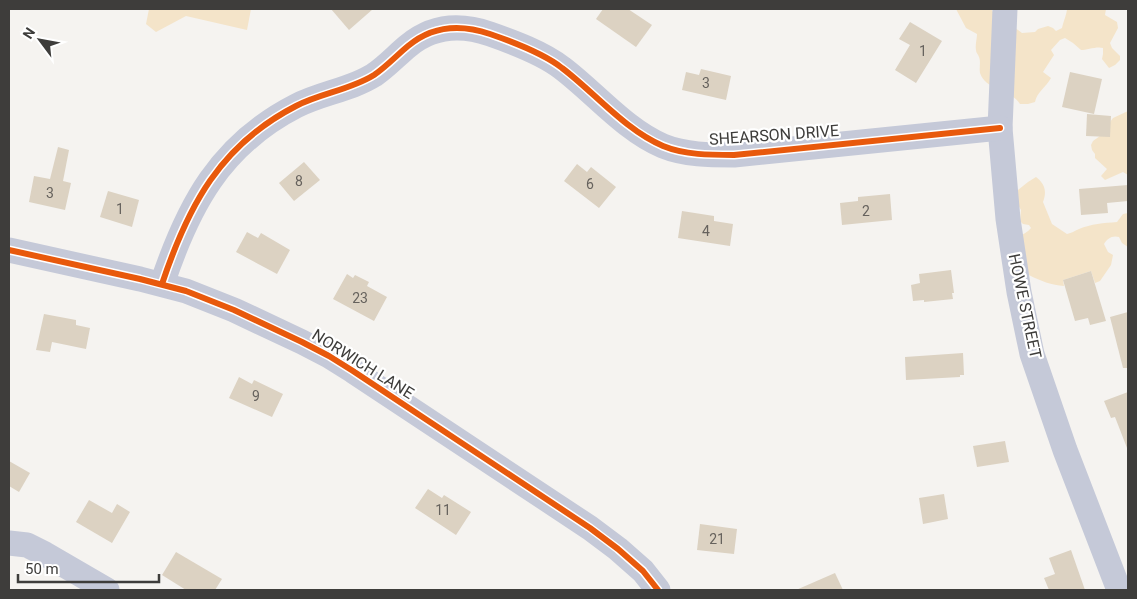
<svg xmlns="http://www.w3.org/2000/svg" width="1137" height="599" viewBox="0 0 1137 599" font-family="Roboto,sans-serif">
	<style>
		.green { fill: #f4e4c9 }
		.building { fill: #dcd2c2 }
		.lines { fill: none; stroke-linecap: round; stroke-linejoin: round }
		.minor { stroke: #c5c9d8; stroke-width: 25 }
		.cycleway-casing { stroke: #fff; stroke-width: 9 }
		.cycleway { stroke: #e8590c; stroke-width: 6 }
		.labels { text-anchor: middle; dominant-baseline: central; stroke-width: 4.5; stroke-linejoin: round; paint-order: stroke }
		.number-label { font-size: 14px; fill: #66625d }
		.street-label { font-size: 16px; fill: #3e3d3b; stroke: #fff }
	</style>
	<rect width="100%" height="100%" fill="#f5f3f0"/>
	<g class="green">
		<path d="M 149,9 L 251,9 L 247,30 L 186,16 L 156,32 L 146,24 Z"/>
		<path d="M 956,9 L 991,9 L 997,18 L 1014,27 L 1022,33 L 1035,32 L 1038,29 L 1048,26 L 1053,28 L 1056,31 L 1062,28 C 1063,23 1067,13 1067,9 L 1106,9 L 1105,15 L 1117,22 L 1118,28 L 1110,43 L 1112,48 L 1120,56 L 1120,60 L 1115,65 L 1109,68 L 1102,59 L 1103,54 L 1103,48 C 1097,46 1087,50 1081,50 L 1073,43 L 1065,38 L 1060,40 L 1051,50 L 1054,55 L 1043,72 L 1051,78 C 1046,87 1037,92 1035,102 L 1028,104 L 1020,104 C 1011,89 986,91 980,73 C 979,68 981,62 979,57 C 978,54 976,53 976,50 C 975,45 977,39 977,34 L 966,28 Z"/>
		<path d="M 1128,111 L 1128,175 L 1123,172 L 1105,180 L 1101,176 L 1107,169 L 1095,158 L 1095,154 L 1092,150 L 1091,145 L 1093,141 L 1100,136 L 1113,118 Z"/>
		<path d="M 1036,177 C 1045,184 1047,191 1043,202 L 1052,224 L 1067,234 C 1072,233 1074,231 1079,229 C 1091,224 1104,223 1117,222 L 1123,214 L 1128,213 L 1128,247 L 1122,243 L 1119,237 C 1112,235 1107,239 1104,244 L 1108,252 L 1113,255 L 1111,265 L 1100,281 L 1095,283 L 1091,271 L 1063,280 L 1064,286 C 1052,285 1040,281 1029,275 L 1018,237 C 1023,234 1028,232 1031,228 L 1029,225 L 1023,224 L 1020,221 L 1021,210 C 1016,202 1017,199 1018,190 L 1028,182 Z"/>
	</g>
	<g class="building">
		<path d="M 331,9 L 373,9 L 349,30 Z"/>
		<path d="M 603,9 L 628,9 L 652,25 L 636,47 L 596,19 Z"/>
		<path d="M 910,22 L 942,41 L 916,83 L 895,70 L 910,45 L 899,39 Z"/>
		<path d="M 701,69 L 731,76 L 726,100 L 682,90 L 686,72 L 699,75 Z"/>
		<path d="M 1070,72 L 1102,79 L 1094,114 L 1062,107 Z"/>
		<path d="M 1087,114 L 1111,116 L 1110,137 L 1086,136 Z"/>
		<path d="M 58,147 L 69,150 L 63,181 L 71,183 L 65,210 L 29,202 L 34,176 L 50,179 Z"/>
		<path d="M 304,162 L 320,180 L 294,201 L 279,183 Z"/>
		<path d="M 577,164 L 587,172 L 591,167 L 616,187 L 599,208 L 564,181 Z"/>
		<path d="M 1128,185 L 1128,201 L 1107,203 L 1108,213 L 1081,215 L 1079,189 Z"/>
		<path d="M 108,191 L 139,200 L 132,227 L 100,217 Z"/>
		<path d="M 890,194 L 892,220 L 842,225 L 840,203 L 858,201 L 858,197 Z"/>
		<path d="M 682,211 L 714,216 L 714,221 L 733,224 L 730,246 L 678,238 Z"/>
		<path d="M 247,232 L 258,238 L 261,233 L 290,250 L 277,274 L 236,252 Z"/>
		<path d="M 951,270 L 954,293 L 952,293 L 953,299 L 924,302 L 924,300 L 913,301 L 911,285 L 920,283 L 919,274 Z"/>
		<path d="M 1091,271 L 1106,321 L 1090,325 L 1088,318 L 1075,321 L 1063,280 Z"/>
		<path d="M 347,274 L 353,278 L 355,275 L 369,282 L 367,286 L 387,297 L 374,321 L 333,299 Z"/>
		<path d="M 1128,312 L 1128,368 L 1123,368 L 1110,317 Z"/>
		<path d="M 44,314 L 76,320 L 76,325 L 90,328 L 86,349 L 52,342 L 50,352 L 36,350 Z"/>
		<path d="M 963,353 L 964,375 L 960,375 L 960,377 L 906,380 L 905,357 Z"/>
		<path d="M 239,377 L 252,384 L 254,380 L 283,394 L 272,417 L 229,398 Z"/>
		<path d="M 1128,392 L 1128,448 L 1127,448 L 1115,417 L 1111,418 L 1104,401 Z"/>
		<path d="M 1005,441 L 1009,462 L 977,467 L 973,446 Z"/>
		<path d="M 9,461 L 30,473 L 19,492 L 9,486 Z"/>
		<path d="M 428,489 L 442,498 L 444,495 L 471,512 L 456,535 L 415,508 Z"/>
		<path d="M 944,494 L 948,519 L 923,524 L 919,498 Z"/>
		<path d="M 89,500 L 112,513 L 117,504 L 130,512 L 112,543 L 76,522 Z"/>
		<path d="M 700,524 L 737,529 L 734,554 L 697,550 Z"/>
		<path d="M 1071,550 L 1085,590 L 1049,590 L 1044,578 L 1055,574 L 1049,558 Z"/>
		<path d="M 176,552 L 222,579 L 215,590 L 186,590 L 162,575 Z"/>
		<path d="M 835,573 L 843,590 L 796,590 Z"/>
	</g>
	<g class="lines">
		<g class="minor">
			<path d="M 1005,9 L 1000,128 L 1008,219 L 1019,292 L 1032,354 L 1065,450 L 1119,590"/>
			<path d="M 9,250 L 140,279 L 186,291 L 234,310 L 302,342 L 329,356 L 353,371 L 590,528 L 618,549 L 643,571 L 658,590"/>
			<path d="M 162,284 C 188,206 220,145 296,106 C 321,93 350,90 374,75 C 386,67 397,55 408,46 C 433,25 461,24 490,34 C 513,42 543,53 562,68 C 594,92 625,130 663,146 C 685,155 710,155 734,155 L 1000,128"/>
			<path d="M 9,543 L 27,545 L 45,554 L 107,590"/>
		</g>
		<g class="cycleway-casing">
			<g id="cycleway">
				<path d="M 9,250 L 140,279 L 186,291 L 234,310 L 302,342 L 329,356 L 353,371 L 590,528 L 618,549 L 643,571 L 658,590"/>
				<path d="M 162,284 C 188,206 220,145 296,106 C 321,93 350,90 374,75 C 386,67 397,55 408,46 C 433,25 461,24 490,34 C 513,42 543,53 562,68 C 594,92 625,130 663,146 C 685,155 710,155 734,155 L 1000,128"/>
			</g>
		</g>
		<use href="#cycleway" class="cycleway"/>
	</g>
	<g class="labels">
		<g class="number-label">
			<text x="923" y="51">1</text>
			<text x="706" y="83">3</text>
			<text x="299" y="181">8</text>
			<text x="590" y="184">6</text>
			<text x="50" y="193">3</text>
			<text x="120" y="209">1</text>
			<text x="866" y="211">2</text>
			<text x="706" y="231">4</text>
			<text x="360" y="298">23</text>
			<text x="256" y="396">9</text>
			<text x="443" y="510">11</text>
			<text x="717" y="539">21</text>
		</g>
		<g class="street-label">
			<text transform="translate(774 135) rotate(-4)">SHEARSON DRIVE</text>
			<text transform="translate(1025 306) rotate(78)">HOWE STREET</text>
			<text transform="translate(363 364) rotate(32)">NORWICH LANE</text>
		</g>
	</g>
	<rect width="1137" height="599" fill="none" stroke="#3e3d3b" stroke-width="20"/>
	<g transform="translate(40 40) rotate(302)" stroke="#ffffff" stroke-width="4" paint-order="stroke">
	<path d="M0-4L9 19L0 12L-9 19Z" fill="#3e3d3b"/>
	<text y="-8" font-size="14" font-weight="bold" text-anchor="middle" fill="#3e3d3b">N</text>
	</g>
	<path d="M18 574v8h141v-8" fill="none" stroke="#3e3d3b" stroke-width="2.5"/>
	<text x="25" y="574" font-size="15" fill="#3e3d3b" stroke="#ffffff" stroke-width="4" paint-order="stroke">50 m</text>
</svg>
